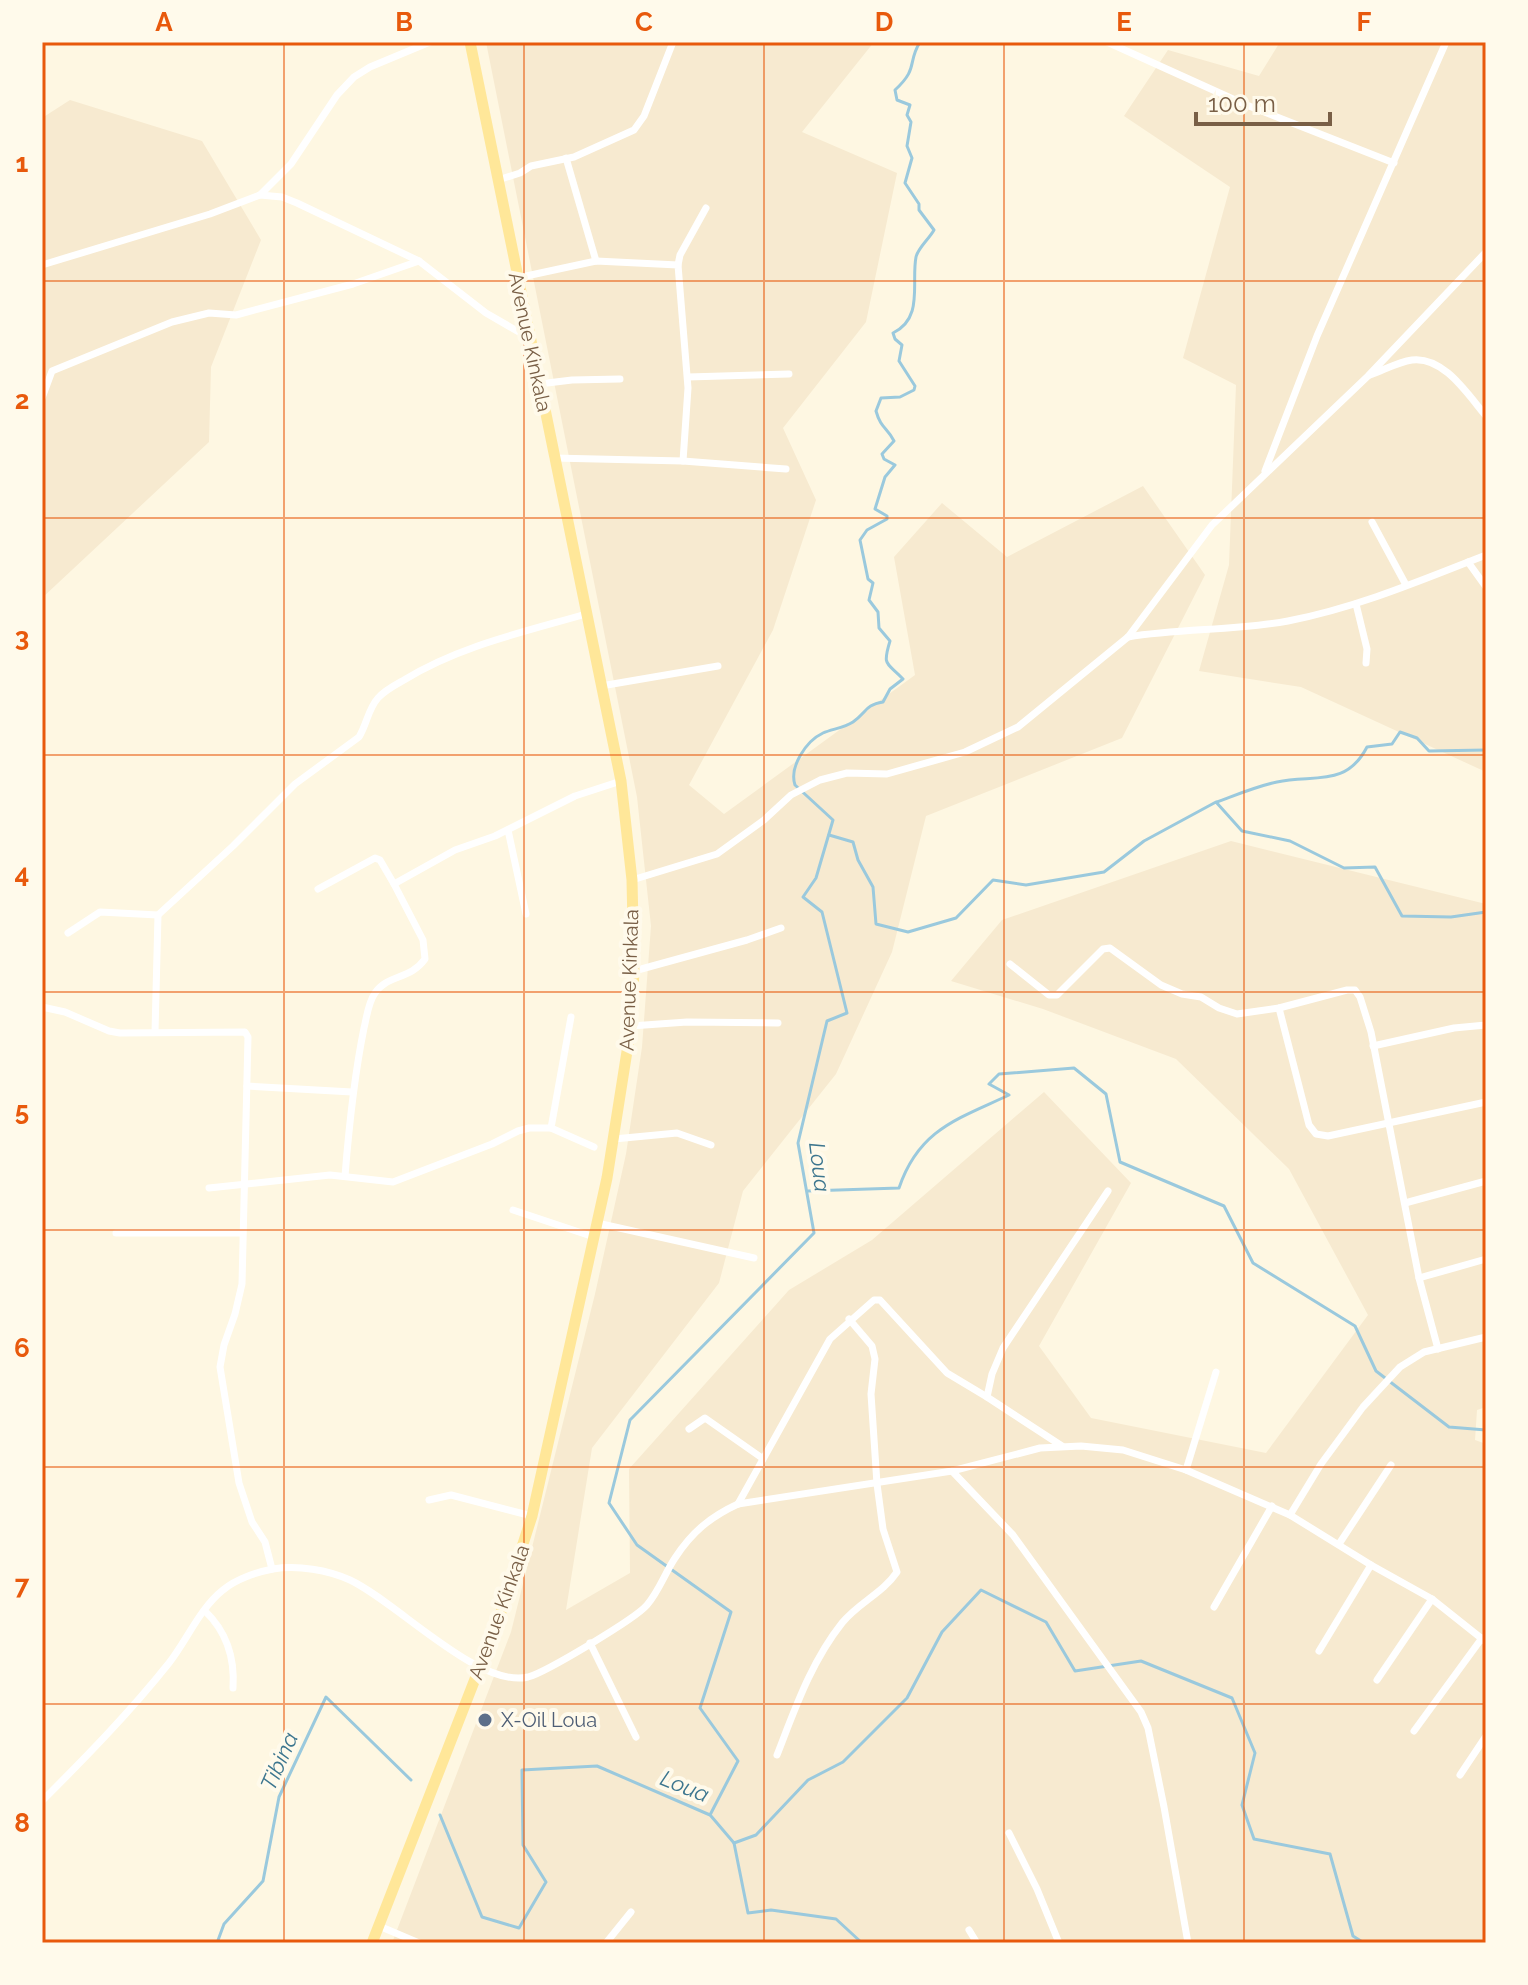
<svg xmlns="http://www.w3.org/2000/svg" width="1528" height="1985" viewBox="0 0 1528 1985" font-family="Raleway,sans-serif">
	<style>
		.residential { fill: #f7ead0 }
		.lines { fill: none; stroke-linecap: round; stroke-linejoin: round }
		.stream { stroke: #9ac9dd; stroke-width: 3 }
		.street { stroke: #fff; stroke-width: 7 }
		.primary { stroke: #ffe799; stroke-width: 11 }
		.grid { fill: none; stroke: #e8590c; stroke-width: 2; stroke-opacity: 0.55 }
		.service-dot { fill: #5c6f8a; stroke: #fffaeb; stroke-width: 3 }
		.labels { text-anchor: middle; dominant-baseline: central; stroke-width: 8; stroke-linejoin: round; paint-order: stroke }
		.street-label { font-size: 20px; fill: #795f46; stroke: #fffaeb }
		.service-label { font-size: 20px; fill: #4e5e75; stroke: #fffaeb; text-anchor: start }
		.water-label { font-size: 22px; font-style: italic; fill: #3d768f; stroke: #fffaeb }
		.neatline { fill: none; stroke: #e8590c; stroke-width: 3 }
		.grid-label { font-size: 26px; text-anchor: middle; font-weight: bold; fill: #e8590c }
	</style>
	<rect width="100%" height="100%" fill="#fef7e2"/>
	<g class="residential">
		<path d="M 486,42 L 874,42 L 802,132 L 897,173 L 866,322 L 783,428 L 816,500 L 773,630 L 689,785 L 724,814 L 915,675 L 894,557 L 942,503 L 1007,557 L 1143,486 L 1205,575 L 1122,738 L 926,816 L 892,952 L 836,1074 L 743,1191 L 719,1283 L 592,1448 L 566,1610 L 630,1573 L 629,1469 L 789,1290 L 872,1240 L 1044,1092 L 1131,1183 L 1039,1346 L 1091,1418 L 1266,1453 L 1368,1315 L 1289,1169 L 1176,1059 L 1043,1009 L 951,981 L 1002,920 L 1231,841 L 1486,904 L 1486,1407 L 1477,1410 L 1475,1440 L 1486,1444 L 1486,1943 L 392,1943 L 511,1632 L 595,1294 L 626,1154 L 642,1047 L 651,926 L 637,797 Z"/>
		<path d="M 1280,42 L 1486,42 L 1486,772 L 1301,687 L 1199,671 L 1229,565 L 1236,385 L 1183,358 L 1230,187 L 1124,116 L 1168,50 L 1259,76 Z"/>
		<path d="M 70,100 L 202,141 L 261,240 L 211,367 L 209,442 L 42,598 L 42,118 Z"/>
	</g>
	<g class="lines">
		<g class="stream">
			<path d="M 1217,802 C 1236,795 1257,786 1277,782 C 1313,774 1346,788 1367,747 L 1392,744 L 1400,732 L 1417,738 L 1429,751 L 1486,750"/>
			<path d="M 829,835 L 853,842 L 858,860 L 873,887 L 876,924 L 908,932 L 956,918 L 993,880 L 1026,885 L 1104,872 L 1144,841 L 1216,802 L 1242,831 L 1290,841 L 1344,868 L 1375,867 L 1402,916 L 1451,917 L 1486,912"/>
			<path d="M 808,1191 L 899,1188 C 919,1129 958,1119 1009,1095 L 989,1084 L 999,1074 L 1074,1068 L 1106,1094 L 1120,1162 L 1224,1206 L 1253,1263 L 1355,1326 L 1376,1371 L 1449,1427 L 1486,1430"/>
			<path d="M 440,1815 L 482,1917 L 519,1928 L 546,1882 L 523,1845 L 522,1770 L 597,1766 L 710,1815 L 738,1761 L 700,1708 L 731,1612 L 637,1545 L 609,1503 L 630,1420 L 814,1233 L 798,1143 L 827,1021 L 847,1013 L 822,912 L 803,897 L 816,878 L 833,820 L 795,785 C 789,767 806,741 823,733 C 832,729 844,728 853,722 C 867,712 865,705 883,702 L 890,689 L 903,679 C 887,662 882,667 890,641 L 879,628 L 878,612 L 869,600 L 873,583 L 868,579 L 860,540 L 867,530 L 887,519 L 887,516 L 875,509 L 885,477 L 895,465 L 884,459 L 882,454 L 894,441 C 887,427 881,429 876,411 L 881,398 L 900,397 L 914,390 L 915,386 L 899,361 L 902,345 L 895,339 L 893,333 C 924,318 911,283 916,257 C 918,248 929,239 934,230 L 919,210 L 919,204 L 905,183 L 912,158 L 907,146 L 911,122 L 907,115 L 910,105 L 897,100 L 895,90 C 919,68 907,63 920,42 L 925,42"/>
			<path d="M 711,1816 L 734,1843 L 756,1835 L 808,1780 L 843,1762 L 907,1698 L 942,1632 L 981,1590 L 1046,1622 L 1075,1671 L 1141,1661 L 1232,1698 L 1255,1753 L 1242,1805 L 1254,1839 L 1330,1854 L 1353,1936 L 1364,1943"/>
			<path d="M 734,1843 L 748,1913 L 771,1910 L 836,1919 L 862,1943"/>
			<path d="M 217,1943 L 224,1924 L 263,1881 L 279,1797 L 326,1697 L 411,1780"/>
		</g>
		<g class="street">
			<path d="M 1107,42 L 1244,104 L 1394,163"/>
			<path d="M 566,158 L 596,261"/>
			<path d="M 498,180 L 520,173 L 531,166 L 574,157 L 634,130 L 644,116 L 673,42"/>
			<path d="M 260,195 L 282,197 L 297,203 L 419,261 L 486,313 L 531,339"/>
			<path d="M 42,265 L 210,214 L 260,195 L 291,164 L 337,95 L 354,77 L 370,67 L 430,42"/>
			<path d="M 678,265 L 680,255 L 706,208"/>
			<path d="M 517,278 L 596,261 L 678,265 L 688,388 L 683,461"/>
			<path d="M 1370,375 C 1384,370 1398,362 1412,360 C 1444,356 1468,395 1486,416"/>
			<path d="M 688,377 L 789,374"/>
			<path d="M 539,384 L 572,380 L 620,379"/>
			<path d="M 42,398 L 52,371 L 172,322 L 209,313 L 236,315 L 353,284 L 419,261"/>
			<path d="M 553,458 L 683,461 L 786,469"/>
			<path d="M 1265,471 L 1317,336 L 1446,42"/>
			<path d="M 1372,522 L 1406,585"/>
			<path d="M 1468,562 L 1486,587"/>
			<path d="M 1356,604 L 1367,649 L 1366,663"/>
			<path d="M 1128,637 C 1181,628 1235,631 1288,621 C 1356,608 1422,580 1486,555"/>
			<path d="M 601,686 L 718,666"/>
			<path d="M 508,830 L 526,914"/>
			<path d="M 632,880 L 717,854 L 764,820 L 791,795 L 820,780 L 847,773 L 887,774 L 965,752 L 1018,727 L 1128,637 L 1212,525 L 1368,376 L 1486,252"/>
			<path d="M 318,889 L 375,858 L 380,860 L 394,884"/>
			<path d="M 68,933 L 100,912 L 158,915"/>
			<path d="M 1010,964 L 1049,995 L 1057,995 L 1103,949 L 1110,948 L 1161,985 L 1182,994 L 1201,997 L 1219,1008 L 1237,1014 L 1279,1008 L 1347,990 L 1355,990 L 1360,997 L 1371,1032 L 1419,1278 L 1438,1349"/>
			<path d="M 634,971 L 747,940 L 781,928"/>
			<path d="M 42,1007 L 65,1012 L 109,1031 L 120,1033 L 245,1032 L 248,1037 L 242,1284 L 235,1314 L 224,1345 L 220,1367 L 239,1483 L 252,1522 L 265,1542 L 272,1569"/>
			<path d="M 1279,1008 L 1309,1125 L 1316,1134 L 1328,1136 L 1486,1102"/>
			<path d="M 631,1026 L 687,1022 L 778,1023"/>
			<path d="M 155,1032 L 158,915 L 233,846 L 295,784 L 359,737 C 367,724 368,709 378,698 C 385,690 395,685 404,680 C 459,646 524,632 586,614"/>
			<path d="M 1373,1046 L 1454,1028 L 1486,1025"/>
			<path d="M 247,1086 L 352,1092"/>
			<path d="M 551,1128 L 571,1017"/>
			<path d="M 614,1139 L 677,1133 L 711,1145"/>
			<path d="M 345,1176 C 349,1126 354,1077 364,1028 C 367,1016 368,1003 375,993 C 388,974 410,980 425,959 L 423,940 L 394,884 L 455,850 L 495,836 L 575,796 L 621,781"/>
			<path d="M 209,1188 L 330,1175 L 393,1182 L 492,1144 L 518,1131 L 529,1128 L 551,1128 L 594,1147"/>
			<path d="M 1405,1203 L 1486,1181"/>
			<path d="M 513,1210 L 594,1237"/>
			<path d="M 597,1223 L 754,1258"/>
			<path d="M 116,1233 L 242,1233"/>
			<path d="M 1419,1278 L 1486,1259"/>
			<path d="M 689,1429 L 705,1418 L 762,1458"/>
			<path d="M 1062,1446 L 987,1397 L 992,1374 L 1003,1348 L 1108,1191"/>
			<path d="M 1186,1470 L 1216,1372"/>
			<path d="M 952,1471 L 1013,1535 L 1141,1712 L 1148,1728 L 1164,1807 L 1188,1943"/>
			<path d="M 429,1500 L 451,1495 L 532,1516"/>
			<path d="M 738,1504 L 830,1339 L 874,1300 L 880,1300 L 947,1373 L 987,1397"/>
			<path d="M 1290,1515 L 1321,1464 L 1363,1407 L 1400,1367 L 1424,1352 L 1486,1337"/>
			<path d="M 1339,1544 L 1391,1465"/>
			<path d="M 1214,1607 L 1272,1506"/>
			<path d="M 205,1611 C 227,1632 235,1657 233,1688"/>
			<path d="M 590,1643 L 636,1737"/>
			<path d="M 1319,1651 L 1371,1565"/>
			<path d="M 1377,1680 L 1432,1599"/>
			<path d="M 1414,1731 L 1482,1638"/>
			<path d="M 777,1755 C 795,1709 811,1662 842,1623 C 858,1603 883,1593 897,1572 L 883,1529 L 877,1484 L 871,1394 L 875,1359 L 872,1346 L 849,1319"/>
			<path d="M 1460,1775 L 1486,1736"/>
			<path d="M 42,1801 C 86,1757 130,1712 169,1663 C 187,1640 200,1608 223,1590 C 236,1579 257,1572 273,1569 C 298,1565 328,1570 350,1580 C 397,1602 479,1689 528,1677 C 546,1672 635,1619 647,1605 C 659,1591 665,1573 675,1558 C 692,1532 710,1517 738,1504 L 952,1471 L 1040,1448 L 1081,1446 L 1123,1450 L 1186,1470 L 1290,1515 L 1371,1565 L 1432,1599 L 1486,1642"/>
			<path d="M 1009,1833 L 1037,1889 L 1059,1943"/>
			<path d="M 379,1926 L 419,1943"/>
			<path d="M 969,1930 L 977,1943"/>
			<path d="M 606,1943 L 631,1912"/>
		</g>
		<path class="primary" d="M 372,1943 L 500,1615 L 532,1516 L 607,1178 L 631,1026 L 634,971 L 632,880 L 621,781 L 470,42"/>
	</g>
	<path class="grid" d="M 284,42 L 284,1943M 524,42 L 524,1943M 764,42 L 764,1943M 1004,42 L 1004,1943M 1244,42 L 1244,1943M 42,281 L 1486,281M 42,518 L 1486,518M 42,755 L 1486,755M 42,992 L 1486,992M 42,1230 L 1486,1230M 42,1467 L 1486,1467M 42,1704 L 1486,1704"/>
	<circle class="service-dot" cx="485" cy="1720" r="8"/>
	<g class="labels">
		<g class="street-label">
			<text transform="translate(530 342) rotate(78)">Avenue Kinkala</text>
			<text transform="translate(629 980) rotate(-88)">Avenue Kinkala</text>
			<text transform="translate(499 1612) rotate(-70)">Avenue Kinkala</text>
		</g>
		<g class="service-label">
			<text x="501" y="1720">X-Oil Loua</text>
		</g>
		<g class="water-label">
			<text transform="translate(820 1167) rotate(83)">Loua</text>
			<text transform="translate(279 1761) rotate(-66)">Tibina</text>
			<text transform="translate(685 1786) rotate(22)">Loua</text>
		</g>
	</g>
	<rect width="1528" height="1985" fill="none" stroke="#fffaeb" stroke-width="88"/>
	<path d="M1196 112v12h134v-12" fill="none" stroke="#795f46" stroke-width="4"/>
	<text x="1208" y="112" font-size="24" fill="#795f46" stroke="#fffaeb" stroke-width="6" paint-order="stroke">100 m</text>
	<rect x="44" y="44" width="1440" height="1897" class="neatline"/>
	<g class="grid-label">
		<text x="164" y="31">A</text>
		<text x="404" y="31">B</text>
		<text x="644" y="31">C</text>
		<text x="884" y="31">D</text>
		<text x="1124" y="31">E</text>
		<text x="1364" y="31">F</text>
		<text x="22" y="172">1</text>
		<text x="22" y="409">2</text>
		<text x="22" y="646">3</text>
		<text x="22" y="883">4</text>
		<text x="22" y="1120">5</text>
		<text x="22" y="1357">6</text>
		<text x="22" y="1594">7</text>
		<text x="22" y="1832">8</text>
	</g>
</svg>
